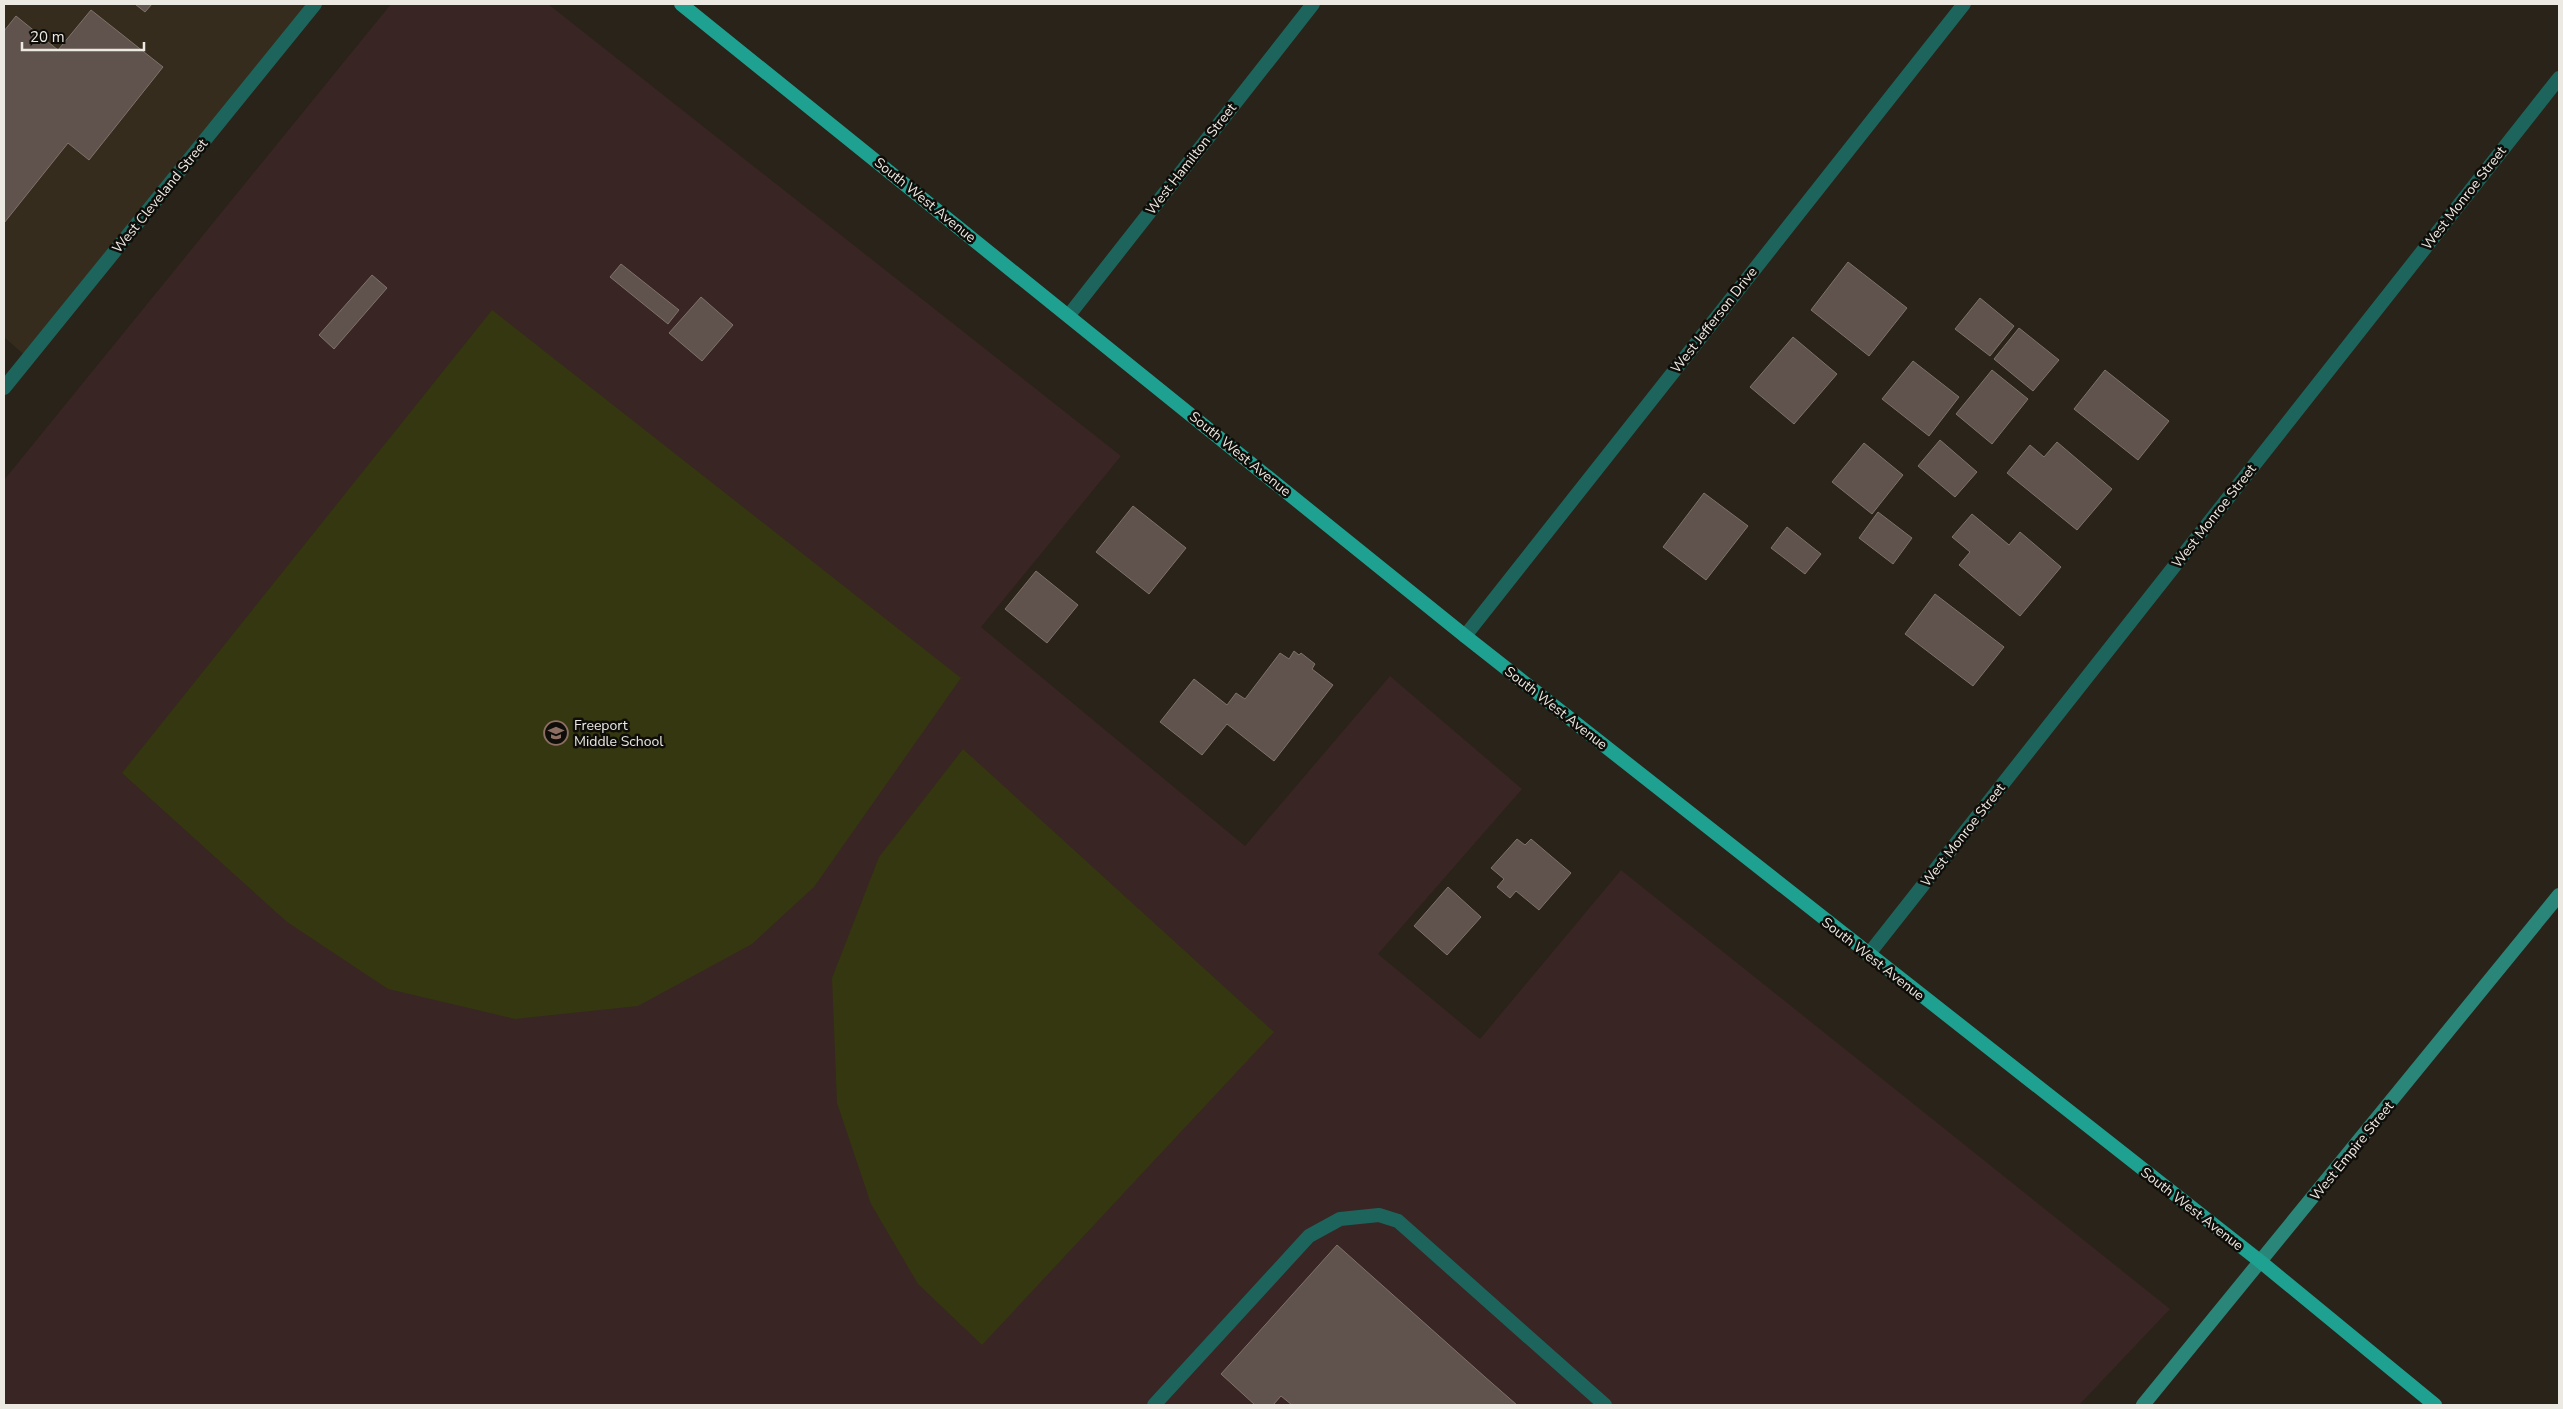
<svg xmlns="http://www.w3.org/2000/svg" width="2563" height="1409" viewBox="0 0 2563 1409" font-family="'Nunito Sans',sans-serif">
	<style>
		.built { fill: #362c1d }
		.industrial { fill: #392524 }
		.green { fill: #343710 }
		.building { fill: #60534d; stroke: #7f726b }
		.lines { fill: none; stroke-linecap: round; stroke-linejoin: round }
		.service { stroke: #1d655c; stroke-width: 14 }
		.minor { stroke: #1d655c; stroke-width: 14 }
		.secondary { stroke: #2b867a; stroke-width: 14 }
		.primary { stroke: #1fa192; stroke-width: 14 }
		.labels { text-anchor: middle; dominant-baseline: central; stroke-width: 5; stroke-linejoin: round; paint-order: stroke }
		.street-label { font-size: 14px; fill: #ece8e2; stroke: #0f0d09 }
		.poi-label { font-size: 14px; fill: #ece8e2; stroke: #0f0d09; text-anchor: start }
	</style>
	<rect width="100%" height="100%" fill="#292319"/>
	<path class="built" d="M 4,4 L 315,4 L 28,358 L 4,337 Z"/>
	<path class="industrial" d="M 391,4 L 548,4 L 1121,456 L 981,627 L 1245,846 L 1390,676 L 1522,789 L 1378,954 L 1480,1039 L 1621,870 L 2170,1309 L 2079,1405 L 4,1405 L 4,480 Z"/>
	<g class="green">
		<path d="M 492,310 L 961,678 L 814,887 L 752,944 L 638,1006 L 515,1019 L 388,989 L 287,922 L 122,773 Z"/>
		<path d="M 963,749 L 1274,1032 L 982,1345 L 918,1284 L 871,1204 L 837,1103 L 832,978 L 879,857 Z"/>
	</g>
	<g class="building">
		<path d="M 135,4 L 152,4 L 145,12 Z"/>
		<path d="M 91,10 L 163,67 L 89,160 L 68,143 L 4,223 L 4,31 L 16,16 L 58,50 Z"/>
		<path d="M 1848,262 L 1907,308 L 1869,356 L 1811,310 Z"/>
		<path d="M 621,264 L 679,310 L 668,324 L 610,277 Z"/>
		<path d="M 372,275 L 387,288 L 334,349 L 319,335 Z"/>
		<path d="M 701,297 L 733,325 L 702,361 L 669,333 Z"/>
		<path d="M 1980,298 L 2014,326 L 1990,356 L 1955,329 Z"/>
		<path d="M 2019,328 L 2059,360 L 2033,391 L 1994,359 Z"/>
		<path d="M 1793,337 L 1837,374 L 1794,424 L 1750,387 Z"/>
		<path d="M 1913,361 L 1959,397 L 1929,436 L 1882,399 Z"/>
		<path d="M 1992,370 L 2028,399 L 1992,444 L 1956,414 Z"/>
		<path d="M 2105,370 L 2169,421 L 2138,460 L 2074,409 Z"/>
		<path d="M 1940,440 L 1977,472 L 1955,497 L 1918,466 Z"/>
		<path d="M 2057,442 L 2112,489 L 2077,530 L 2007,473 L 2030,445 L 2044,457 Z"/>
		<path d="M 1864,443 L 1903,475 L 1872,514 L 1832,482 Z"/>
		<path d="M 1704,493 L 1748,526 L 1706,580 L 1663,547 Z"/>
		<path d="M 1133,506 L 1186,548 L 1149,594 L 1096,552 Z"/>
		<path d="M 1878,512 L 1912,538 L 1893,564 L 1859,538 Z"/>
		<path d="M 1972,514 L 2009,545 L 2020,532 L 2061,567 L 2020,616 L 1959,565 L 1970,552 L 1952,537 Z"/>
		<path d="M 1787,527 L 1821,554 L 1805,574 L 1771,548 Z"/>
		<path d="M 1036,571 L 1078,605 L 1047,643 L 1005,609 Z"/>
		<path d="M 1935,594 L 2004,647 L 1973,686 L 1905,634 Z"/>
		<path d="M 1294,651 L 1299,655 L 1301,653 L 1315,664 L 1312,669 L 1333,685 L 1274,761 L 1227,724 L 1202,755 L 1160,722 L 1194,679 L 1227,705 L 1236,693 L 1245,699 L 1280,653 L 1289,659 Z"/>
		<path d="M 1517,839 L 1525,845 L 1531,839 L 1571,873 L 1539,910 L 1516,891 L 1510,898 L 1497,887 L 1504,879 L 1491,868 Z"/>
		<path d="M 1448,887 L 1481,917 L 1447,955 L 1414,926 Z"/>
		<path d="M 1337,1245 L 1485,1377 L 1517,1405 L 1292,1405 L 1281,1396 L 1273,1405 L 1255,1405 L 1221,1374 Z"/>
	</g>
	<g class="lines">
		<path class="service" d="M 1154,1405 L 1309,1236 L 1340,1219 L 1379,1215 L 1398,1221 L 1605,1405"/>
		<g class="minor">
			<path d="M 1069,315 L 1313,4"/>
			<path d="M 4,388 L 315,4"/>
			<path d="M 1465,636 L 1964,4"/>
			<path d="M 1868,955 L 2559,78"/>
		</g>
		<path class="secondary" d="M 2143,1405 L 2559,895"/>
		<path class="primary" d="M 681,4 L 1465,636 L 2261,1262 L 2435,1405"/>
	</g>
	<defs>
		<g id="school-ring" transform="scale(1.25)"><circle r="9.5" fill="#0f0d09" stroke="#8d6e63" stroke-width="1.5"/><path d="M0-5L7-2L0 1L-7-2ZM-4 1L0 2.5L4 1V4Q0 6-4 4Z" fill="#8d6e63"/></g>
	</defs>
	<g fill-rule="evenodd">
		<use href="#school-ring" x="556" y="733"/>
	</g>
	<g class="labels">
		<g class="street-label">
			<text transform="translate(1191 159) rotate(-52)">West Hamilton Street</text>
			<text transform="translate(160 196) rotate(-51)">West Cleveland Street</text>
			<text transform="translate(2464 198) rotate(-52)">West Monroe Street</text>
			<text transform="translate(925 200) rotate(39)">South West Avenue</text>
			<text transform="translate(1714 320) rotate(-52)">West Jefferson Drive</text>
			<text transform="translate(1240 454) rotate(39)">South West Avenue</text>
			<text transform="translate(2214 516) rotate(-52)">West Monroe Street</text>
			<text transform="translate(1556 708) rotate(38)">South West Avenue</text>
			<text transform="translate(1963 835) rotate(-52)">West Monroe Street</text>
			<text transform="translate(1873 959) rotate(38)">South West Avenue</text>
			<text transform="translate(2352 1151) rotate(-51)">West Empire Street</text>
			<text transform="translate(2192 1209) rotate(38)">South West Avenue</text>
		</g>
		<g class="poi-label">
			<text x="574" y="725">Freeport<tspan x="574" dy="16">Middle School</tspan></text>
		</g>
	</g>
	<rect width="2563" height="1409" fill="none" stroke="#ece8e2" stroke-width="10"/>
	<path d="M22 42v8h122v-8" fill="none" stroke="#ece8e2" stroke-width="2.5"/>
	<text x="30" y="42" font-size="15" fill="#ece8e2" stroke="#0f0d09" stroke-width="4" paint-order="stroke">20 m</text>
</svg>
